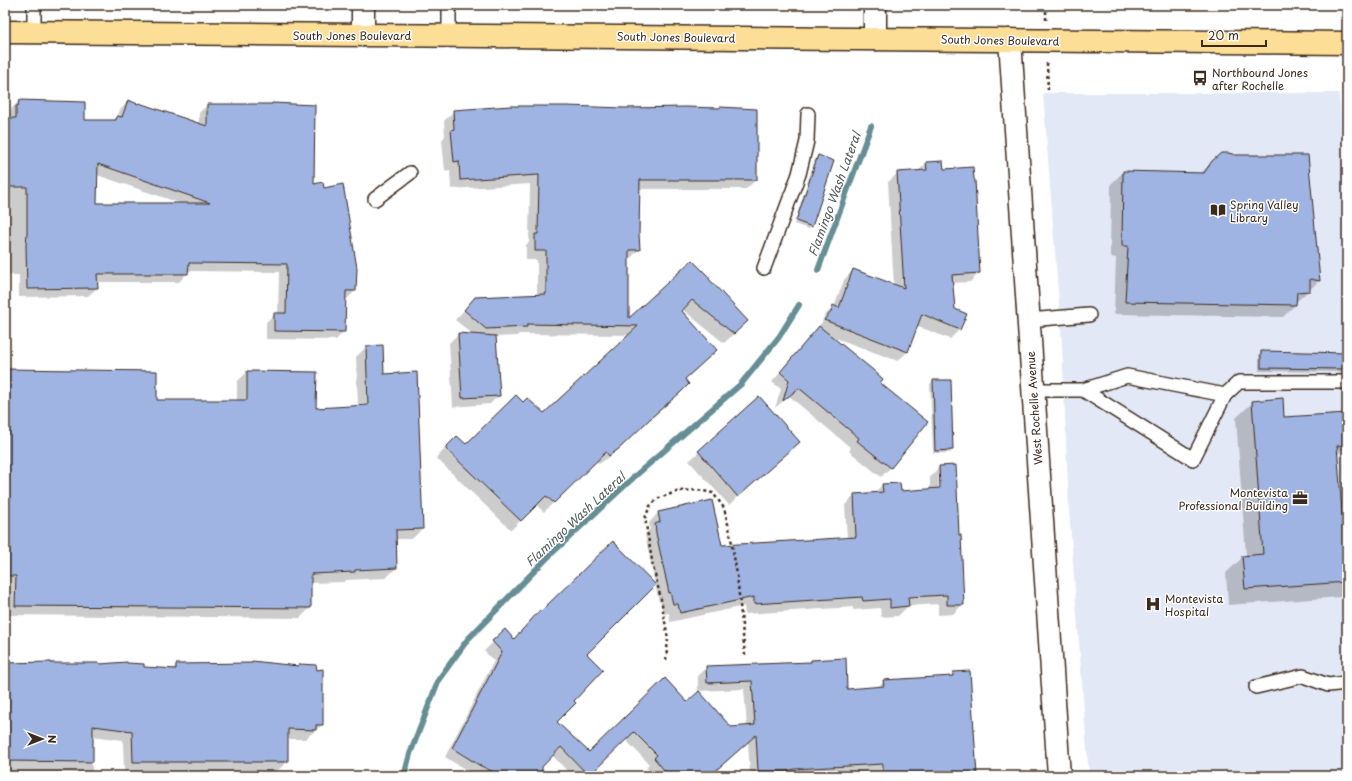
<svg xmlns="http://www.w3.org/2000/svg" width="1352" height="781" viewBox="0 0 1352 781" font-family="'Playpen Sans',sans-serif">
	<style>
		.built { fill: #e2e8f6 }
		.shadow { fill: #0003; fill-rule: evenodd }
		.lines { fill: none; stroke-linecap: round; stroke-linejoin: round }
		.stream { stroke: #668e94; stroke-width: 6 }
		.building { fill: #9fb4e2; stroke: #3b2a1e; fill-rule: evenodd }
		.lane-casing { stroke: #3b2a1e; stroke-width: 16 }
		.street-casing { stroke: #3b2a1e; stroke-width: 25 }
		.secondary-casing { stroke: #3b2a1e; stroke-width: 25 }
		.primary-casing { stroke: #3b2a1e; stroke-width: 25 }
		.path { stroke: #3b2a1e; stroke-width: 2.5; stroke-dasharray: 3 3; stroke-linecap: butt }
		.lane { stroke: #fff; stroke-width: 13 }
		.street { stroke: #fff; stroke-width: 22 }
		.secondary { stroke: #fff; stroke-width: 22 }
		.primary { stroke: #fdde96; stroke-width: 22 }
		.labels { text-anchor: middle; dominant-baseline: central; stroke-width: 3; stroke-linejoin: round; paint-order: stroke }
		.street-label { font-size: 11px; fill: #3b2a1e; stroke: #fff }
		.poi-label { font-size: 11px; fill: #3b2a1e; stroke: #fff; text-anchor: start }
		.water-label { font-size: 12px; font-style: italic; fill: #515c59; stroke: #fff }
	</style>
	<rect width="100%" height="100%" fill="#fff"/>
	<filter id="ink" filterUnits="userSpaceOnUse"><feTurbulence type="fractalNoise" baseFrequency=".025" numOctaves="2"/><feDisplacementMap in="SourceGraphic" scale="8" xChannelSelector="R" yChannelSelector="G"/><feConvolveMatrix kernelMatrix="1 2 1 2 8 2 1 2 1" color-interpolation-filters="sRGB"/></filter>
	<g filter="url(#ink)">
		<path class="built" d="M 1043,93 L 1339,93 L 1347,232 L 1347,776 L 1089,776 L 1069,510 L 1062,344 Z"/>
		<g class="shadow">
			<path d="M 19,101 L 84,121 L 113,121 L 117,117 L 120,110 L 128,102 L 199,125 L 199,113 L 207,105 L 313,185 L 355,291 L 347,299 L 345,299 L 344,331 L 336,340 L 266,339 L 266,322 L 275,314 L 278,314 L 279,272 L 187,271 L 187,273 L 179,282 L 97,282 L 97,288 L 88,296 L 19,297 L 19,275 L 5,275 L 5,119 L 8,119 L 11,109 ZM 97,175 L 180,203 L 96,204 Z"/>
			<path d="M 454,111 L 756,180 L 746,189 L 639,189 L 638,233 L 639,249 L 630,259 L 628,259 L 628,320 L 692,262 L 737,331 L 724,343 L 682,309 L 680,311 L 684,379 L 680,392 L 609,457 L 599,464 L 596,461 L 544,512 L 536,505 L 511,530 L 436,458 L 457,437 L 466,446 L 523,403 L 544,414 L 630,335 L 519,334 L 517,336 L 496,337 L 499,395 L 490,404 L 453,407 L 449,343 L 458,334 L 474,335 L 455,320 L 475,298 L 537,295 L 537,260 L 526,260 L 526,245 L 529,242 L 530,184 L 451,189 L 450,170 L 445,171 L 442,140 L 445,136 L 444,121 Z"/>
			<path d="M 818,156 L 811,226 L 809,229 L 794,224 L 815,159 Z"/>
			<path d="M 1234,156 L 1319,281 L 1295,303 L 1295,305 L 1283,317 L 1114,314 L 1116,258 L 1110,257 L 1111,184 L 1123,172 L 1200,174 L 1212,162 Z"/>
			<path d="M 927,163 L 943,170 L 979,273 L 970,282 L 952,283 L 954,310 L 960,329 L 950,339 L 917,326 L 908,351 L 898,361 L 830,336 L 879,383 L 927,422 L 890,468 L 881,477 L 849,451 L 851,448 L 789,396 L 775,408 L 781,389 L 772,382 L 816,330 L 822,322 L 824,316 L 834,307 L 844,280 L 853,270 L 894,286 L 888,182 L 898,173 L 918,171 Z"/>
			<path d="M 366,347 L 383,375 L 422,529 L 412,539 L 395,539 L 396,568 L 386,578 L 346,580 L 344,582 L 310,583 L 310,608 L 300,618 L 6,615 L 5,370 L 156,401 L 237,401 L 237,382 L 247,372 L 315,409 L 358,407 L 356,357 Z"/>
			<path d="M 1262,352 L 1347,354 L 1347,370 L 1345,372 L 1259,371 L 1259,355 Z"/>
			<path d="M 933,381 L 950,381 L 952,450 L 950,453 L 933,453 L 930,384 Z"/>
			<path d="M 758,398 L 789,451 L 729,505 L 689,461 Z"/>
			<path d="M 1253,402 L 1283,418 L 1347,414 L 1347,445 L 1337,455 L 1344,552 L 1347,551 L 1347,592 L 1341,597 L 1228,605 L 1226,573 L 1243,557 L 1246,556 L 1236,418 Z"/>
			<path d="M 939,467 L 963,604 L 953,614 L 938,615 L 938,604 L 908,606 L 898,616 L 881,617 L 880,608 L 853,610 L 853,607 L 745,614 L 744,606 L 670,622 L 669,613 L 663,614 L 661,602 L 659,602 L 645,534 L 650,529 L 649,523 L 658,513 L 722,547 L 847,538 L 845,505 L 855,495 L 873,494 L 882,485 L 900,492 L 930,490 L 930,477 ZM 938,475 L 940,475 L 941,493 L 939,493 Z"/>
			<path d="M 505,631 L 514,640 L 586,654 L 573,701 L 556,722 L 589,753 L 687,703 L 731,728 L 747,727 L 744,689 L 698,691 L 698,675 L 707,667 L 808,663 L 811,661 L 845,659 L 846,690 L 877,688 L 884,681 L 950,677 L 953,673 L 969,672 L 976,775 L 875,776 L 875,772 L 802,776 L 750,776 L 748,742 L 709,776 L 654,776 L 646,767 L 649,764 L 625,739 L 588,776 L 572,776 L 552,755 L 533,776 L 476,776 L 445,757 L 494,661 L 484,651 Z"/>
			<path d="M 21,663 L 99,664 L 99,665 L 172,670 L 176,665 L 322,725 L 305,739 L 287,739 L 287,762 L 277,771 L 247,772 L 247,776 L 168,776 L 168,772 L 124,771 L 123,740 L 92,736 L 92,776 L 5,776 L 5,664 Z"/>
		</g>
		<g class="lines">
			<g class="stream">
				<path d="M 818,270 L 871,126"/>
				<path d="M 404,776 L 410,754 L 439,679 L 468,639 L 552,553 L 635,476 L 741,384 L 779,337 L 799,305"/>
			</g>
		</g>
		<g class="building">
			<path d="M 19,100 L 85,102 L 85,120 L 116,120 L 117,116 L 122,117 L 128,100 L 138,104 L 139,103 L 207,126 L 207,104 L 272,104 L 272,103 L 315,105 L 314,184 L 323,182 L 324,188 L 343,184 L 357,268 L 356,291 L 346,291 L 345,332 L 274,331 L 274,313 L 286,313 L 287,264 L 189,263 L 188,274 L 97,274 L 98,288 L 27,289 L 26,246 L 27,233 L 27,187 L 5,187 L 5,118 L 16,118 L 16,106 L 18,106 ZM 98,164 L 210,203 L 97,203 Z"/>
			<path d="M 511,106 L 567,106 L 624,108 L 686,107 L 719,108 L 720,107 L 757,109 L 757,180 L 640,180 L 639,233 L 640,250 L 629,250 L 629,318 L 692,260 L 709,277 L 709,279 L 748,321 L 734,334 L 692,300 L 682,311 L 717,350 L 685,379 L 689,384 L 681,392 L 653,416 L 620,448 L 609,456 L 606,452 L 554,503 L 546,496 L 521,521 L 445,448 L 457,436 L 466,444 L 516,395 L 523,402 L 527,398 L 544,413 L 638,326 L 527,324 L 527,327 L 486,329 L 464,310 L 475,297 L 546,294 L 546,251 L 535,251 L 535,234 L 538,234 L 539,175 L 460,180 L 459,161 L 454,162 L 451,130 L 454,129 L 453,110 Z"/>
			<path d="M 1221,153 L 1229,153 L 1235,155 L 1308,155 L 1320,281 L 1310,279 L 1310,291 L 1297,292 L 1296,305 L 1125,302 L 1128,246 L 1122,246 L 1123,171 L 1204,173 L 1212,161 Z"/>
			<path d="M 818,155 L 834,161 L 812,227 L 796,221 Z"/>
			<path d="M 943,161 L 944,169 L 973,167 L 974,179 L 975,180 L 980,273 L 952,275 L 955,309 L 967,314 L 960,330 L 922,314 L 908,352 L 824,320 L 831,312 L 833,305 L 839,308 L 853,269 L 904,288 L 897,172 L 927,170 L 926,162 Z"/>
			<path d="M 819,326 L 873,370 L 883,379 L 880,383 L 928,422 L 891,468 L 857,441 L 859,438 L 799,388 L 783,401 L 789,380 L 780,372 Z"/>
			<path d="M 458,333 L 496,336 L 500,396 L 462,398 Z"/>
			<path d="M 383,345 L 384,374 L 417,372 L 423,529 L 396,530 L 397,568 L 355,570 L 355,572 L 311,574 L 311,608 L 15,606 L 16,576 L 5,576 L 5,369 L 157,371 L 157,400 L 247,400 L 247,371 L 317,372 L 316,408 L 368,405 L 366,346 Z"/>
			<path d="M 1261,351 L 1347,353 L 1347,369 L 1261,368 Z"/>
			<path d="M 933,380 L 951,380 L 953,450 L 935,451 Z"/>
			<path d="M 759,396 L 800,442 L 738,497 L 698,451 Z"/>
			<path d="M 1283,398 L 1284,417 L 1347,413 L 1347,445 L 1337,446 L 1345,551 L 1347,550 L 1347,582 L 1245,589 L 1242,556 L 1263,554 L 1252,401 Z"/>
			<path d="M 956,465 L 959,535 L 961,535 L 964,605 L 947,605 L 947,595 L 908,597 L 909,606 L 890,608 L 890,599 L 863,601 L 862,597 L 754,604 L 754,597 L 680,613 L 678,604 L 673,604 L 670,592 L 669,593 L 656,533 L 655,524 L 660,522 L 658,512 L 712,500 L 722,545 L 856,537 L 854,494 L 883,492 L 882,484 L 900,483 L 901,491 L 940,488 L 939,466 Z"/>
			<path d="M 613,541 L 656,585 L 587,654 L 603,670 L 574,701 L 576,703 L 557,722 L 589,752 L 665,678 L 687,702 L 699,691 L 731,727 L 755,725 L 752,681 L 707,683 L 706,666 L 811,662 L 811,660 L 846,658 L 847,689 L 884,686 L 883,680 L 953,676 L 953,672 L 970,671 L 977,775 L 890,776 L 889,773 L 883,773 L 883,764 L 795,769 L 787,771 L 758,771 L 756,735 L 713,773 L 708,773 L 711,776 L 669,776 L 654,758 L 657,755 L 634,732 L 589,776 L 561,747 L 542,767 L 542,776 L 502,776 L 479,765 L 452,748 L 502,652 L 492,641 L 505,629 L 514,639 L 540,610 L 541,611 Z"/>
			<path d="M 252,661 L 298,666 L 299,664 L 316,665 L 317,670 L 323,669 L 323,725 L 316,725 L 316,730 L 288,729 L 288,762 L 133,762 L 132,731 L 93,726 L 93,762 L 5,761 L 5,663 L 51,662 L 51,663 L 100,663 L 100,664 L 127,662 L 127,663 L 144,664 L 144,667 L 176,669 L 176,664 L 252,663 Z"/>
		</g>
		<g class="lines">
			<g class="lane-casing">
				<g id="lane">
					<path d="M 34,5 L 34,32"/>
					<path d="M 449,5 L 449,35"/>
					<path d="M 375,199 L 410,173"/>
					<path d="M 764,268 L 799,174 L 807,141 L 808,114"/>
					<path d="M 1028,320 L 1089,315"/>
					<path d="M 1033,390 L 1083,390 L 1193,459 L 1225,395 L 1127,376 L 1083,390"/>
					<path d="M 1225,395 L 1239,382 L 1347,382"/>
					<path d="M 1256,687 L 1303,676 L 1328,685 L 1347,683"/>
				</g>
			</g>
			<g class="street-casing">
				<g id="street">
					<path d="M 363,5 L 363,35"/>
					<path d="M 875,5 L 875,39"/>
				</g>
			</g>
			<g class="secondary-casing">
				<path id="secondary" d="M 1010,40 L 1059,776"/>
			</g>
			<g class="primary-casing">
				<path id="primary" d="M 5,32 L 1347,43"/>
			</g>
			<g class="path">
				<path d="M 1046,5 L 1046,20"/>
				<path d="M 1047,63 L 1048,92"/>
				<path d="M 666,660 L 668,639 L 661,599 L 653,567 L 645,518 L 650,506 L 659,498 L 679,491 L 698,490 L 713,493 L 724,508 L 730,532 L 737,575 L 745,655"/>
			</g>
			<use href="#lane" class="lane"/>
			<use href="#street" class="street"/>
			<use href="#secondary" class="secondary"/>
			<use href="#primary" class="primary"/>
		</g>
	</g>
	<defs>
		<g id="bus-bare" transform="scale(1.2)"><path d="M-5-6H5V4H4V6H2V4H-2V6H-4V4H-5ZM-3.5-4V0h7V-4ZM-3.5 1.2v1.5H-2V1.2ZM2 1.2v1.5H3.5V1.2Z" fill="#3b2a1e" stroke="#fff" stroke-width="2.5" paint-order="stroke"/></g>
		<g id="library-bare" transform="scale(1.2)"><path d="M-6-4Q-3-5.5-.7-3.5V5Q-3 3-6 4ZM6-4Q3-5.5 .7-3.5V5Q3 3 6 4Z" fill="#3b2a1e" stroke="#fff" stroke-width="2.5" paint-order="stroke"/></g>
		<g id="office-bare" transform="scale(1.2)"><path d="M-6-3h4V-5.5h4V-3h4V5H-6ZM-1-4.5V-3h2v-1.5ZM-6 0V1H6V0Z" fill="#3b2a1e" stroke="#fff" stroke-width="2.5" paint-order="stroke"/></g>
		<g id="hospital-bare" transform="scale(1.2)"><path d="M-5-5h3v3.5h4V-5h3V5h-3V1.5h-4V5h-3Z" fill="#3b2a1e" stroke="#fff" stroke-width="2.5" paint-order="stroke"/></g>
	</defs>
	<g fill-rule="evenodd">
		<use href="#bus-bare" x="1200" y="78"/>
		<use href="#library-bare" x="1218" y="210"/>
		<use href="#office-bare" x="1300" y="498"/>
		<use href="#hospital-bare" x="1153" y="604"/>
	</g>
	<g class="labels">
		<g class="street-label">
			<text x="352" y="35">South Jones Boulevard</text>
			<text transform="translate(676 37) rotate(1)">South Jones Boulevard</text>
			<text transform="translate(1000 40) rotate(1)">South Jones Boulevard</text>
			<text transform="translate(1034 408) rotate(-94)">West Rochelle Avenue</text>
		</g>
		<g class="poi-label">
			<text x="1212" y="72">Northbound Jones<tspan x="1212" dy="13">after Rochelle</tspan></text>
			<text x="1230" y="204">Spring Valley<tspan x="1230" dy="13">Library</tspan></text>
			<text x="1288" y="492" text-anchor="end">Montevista<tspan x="1288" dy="13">Professional Building</tspan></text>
			<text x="1165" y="598">Montevista<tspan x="1165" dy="13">Hospital</tspan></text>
		</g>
		<g class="water-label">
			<text transform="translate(834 194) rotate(-70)">Flamingo Wash Lateral</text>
			<text transform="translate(575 519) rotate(-43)">Flamingo Wash Lateral</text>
		</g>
	</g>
	<rect width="1352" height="781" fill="none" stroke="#fff" stroke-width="20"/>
	<rect x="10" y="10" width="1332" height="761" fill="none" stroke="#3b2a1e" stroke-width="1.5" filter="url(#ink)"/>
	<g transform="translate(42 739) rotate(90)" stroke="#ffffff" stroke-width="3" paint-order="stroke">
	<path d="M0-3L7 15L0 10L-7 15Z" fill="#3b2a1e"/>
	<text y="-6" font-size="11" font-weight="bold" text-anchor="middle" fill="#3b2a1e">N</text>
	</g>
	<path d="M1202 40v6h64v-6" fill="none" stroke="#3b2a1e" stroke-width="2"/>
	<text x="1208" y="40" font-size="12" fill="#3b2a1e" stroke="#ffffff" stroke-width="3" paint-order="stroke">20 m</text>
</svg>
